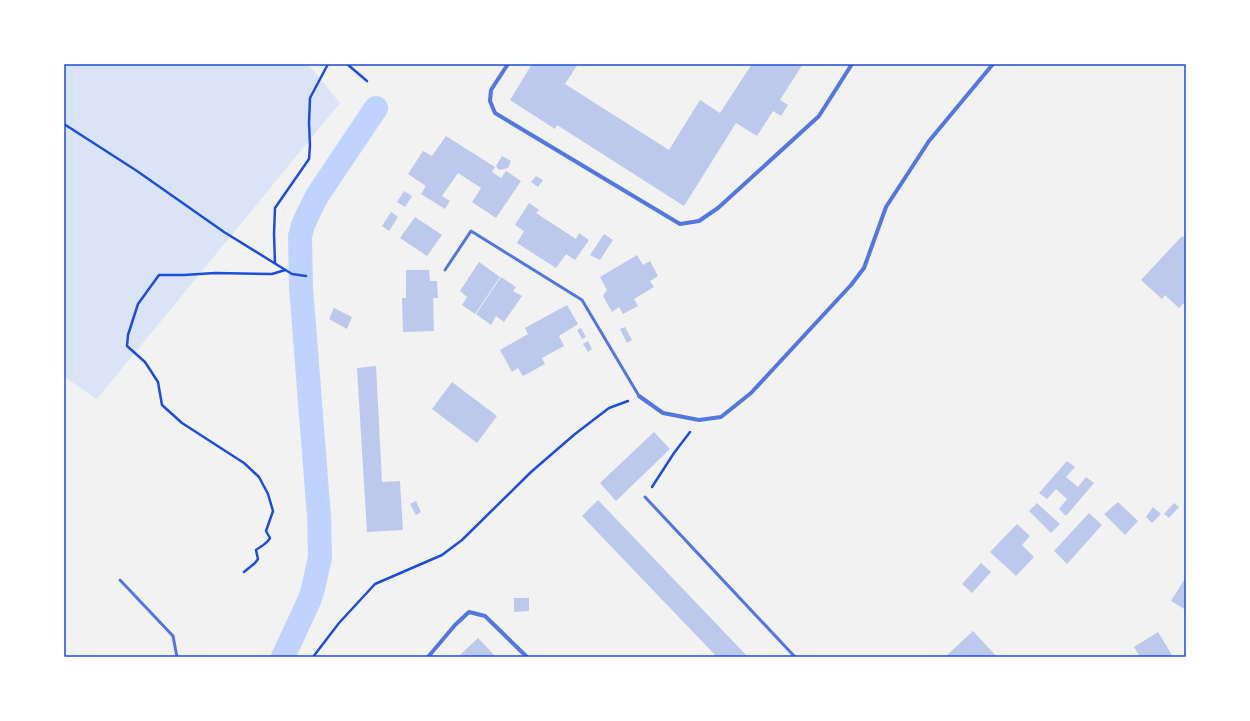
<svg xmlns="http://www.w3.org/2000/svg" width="1250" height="721" viewBox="0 0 1250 721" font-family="Rubik,sans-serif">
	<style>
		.green { fill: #dbe4f7 }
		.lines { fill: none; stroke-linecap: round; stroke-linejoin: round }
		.canal { stroke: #bfd3fe; stroke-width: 24 }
		.building { fill: #bdc9ec }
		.path { stroke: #1d4ed8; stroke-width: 2.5 }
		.service { stroke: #5277de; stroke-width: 3 }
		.minor { stroke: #5277de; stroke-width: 4 }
		.neatline { fill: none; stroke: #1d4ed8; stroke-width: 1.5 }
	</style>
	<rect width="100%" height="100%" fill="#f2f2f2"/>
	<path class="green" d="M 64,64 L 308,64 L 340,103 L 97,399 L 64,377 Z"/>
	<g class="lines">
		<path class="canal" d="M 283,657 L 309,601 L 313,589 L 320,557 L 319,517 L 301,287 L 300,236 L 303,225 L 308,214 L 317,196 L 376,108"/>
	</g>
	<g class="building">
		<path d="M 532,64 L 578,64 L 565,84 L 669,150 L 700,100 L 720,113 L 752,64 L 803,64 L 780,100 L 788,105 L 781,116 L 773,111 L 757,136 L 736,123 L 684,206 L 557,125 L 555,129 L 510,100 Z"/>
		<path d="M 446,136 L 495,167 L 492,172 L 501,178 L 506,171 L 521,181 L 496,218 L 472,202 L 481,188 L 458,173 L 442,196 L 450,201 L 445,209 L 421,194 L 426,186 L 408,174 L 423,151 L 432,156 Z"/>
		<path d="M 502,156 L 511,161 L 508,168 L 499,170 L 496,166 Z"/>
		<path d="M 536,176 L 543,180 L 538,187 L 531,182 Z"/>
		<path d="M 404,191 L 412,196 L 405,207 L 397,202 Z"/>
		<path d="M 529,203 L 539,210 L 536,213 L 576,239 L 579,233 L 589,240 L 575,260 L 566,254 L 556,268 L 517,243 L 524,231 L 515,225 Z"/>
		<path d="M 391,212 L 398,217 L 389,231 L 382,226 Z"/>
		<path d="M 415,217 L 442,235 L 427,256 L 400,238 Z"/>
		<path d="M 604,234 L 613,240 L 600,260 L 590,255 Z"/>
		<path d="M 1182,236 L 1186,239 L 1186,301 L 1179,308 L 1165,295 L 1162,299 L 1141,280 Z"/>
		<path d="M 637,255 L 643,265 L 650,261 L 658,276 L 650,281 L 654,287 L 634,299 L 638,306 L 623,314 L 619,307 L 612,312 L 603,296 L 607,290 L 600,277 Z"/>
		<path d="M 479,262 L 500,277 L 475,314 L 462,305 L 467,297 L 460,291 Z"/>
		<path d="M 406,270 L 429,270 L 430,281 L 437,281 L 438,298 L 433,298 L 434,331 L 403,332 L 402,298 L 406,298 Z"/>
		<path d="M 501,277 L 516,287 L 513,291 L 522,296 L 504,322 L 496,316 L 491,325 L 476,314 Z"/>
		<path d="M 567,305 L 578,324 L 559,336 L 564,346 L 542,358 L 545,364 L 523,376 L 518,368 L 512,372 L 500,350 L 528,334 L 525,328 Z"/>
		<path d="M 334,308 L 352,317 L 347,329 L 329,319 Z"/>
		<path d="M 625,327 L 632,340 L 627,343 L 620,329 Z"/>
		<path d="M 581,328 L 586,337 L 582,339 L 577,330 Z"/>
		<path d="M 588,341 L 592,349 L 588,352 L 583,344 Z"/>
		<path d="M 376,366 L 382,482 L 400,481 L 403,530 L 367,532 L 357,368 Z"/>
		<path d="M 452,382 L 497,416 L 477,443 L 432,409 Z"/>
		<path d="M 654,432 L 670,449 L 616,501 L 600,483 Z"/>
		<path d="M 1067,461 L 1075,467 L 1066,477 L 1078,487 L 1086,477 L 1094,483 L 1066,516 L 1059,509 L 1067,499 L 1056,489 L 1047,499 L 1039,493 Z"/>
		<path d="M 598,500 L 748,657 L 717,657 L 582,516 Z"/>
		<path d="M 416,501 L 421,512 L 416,515 L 410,504 Z"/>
		<path d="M 1118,502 L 1138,521 L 1125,535 L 1104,514 Z"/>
		<path d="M 1037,503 L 1060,524 L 1051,533 L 1029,511 Z"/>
		<path d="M 1174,503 L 1179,507 L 1169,518 L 1164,514 Z"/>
		<path d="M 1153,507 L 1161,514 L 1152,523 L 1146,517 Z"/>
		<path d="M 1089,513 L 1102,525 L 1067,564 L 1054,551 Z"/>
		<path d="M 1017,524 L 1030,536 L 1022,545 L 1034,557 L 1016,576 L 990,552 Z"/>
		<path d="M 981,563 L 991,572 L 972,593 L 962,584 Z"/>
		<path d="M 1186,577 L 1186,610 L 1171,601 Z"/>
		<path d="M 514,598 L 529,598 L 529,611 L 514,612 Z"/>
		<path d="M 973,631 L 997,657 L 945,657 Z"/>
		<path d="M 1158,632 L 1172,655 L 1169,657 L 1136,657 L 1139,655 L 1134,647 Z"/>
		<path d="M 478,638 L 496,657 L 458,657 Z"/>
	</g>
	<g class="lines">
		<g class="path">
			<path d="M 347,64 L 367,81"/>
			<path d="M 64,124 L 137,171 L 224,232 L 292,274 L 306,276"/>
			<path d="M 275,263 L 274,234 L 275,208 L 309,159 L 310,146 L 309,123 L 310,98 L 328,64"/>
			<path d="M 652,487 L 674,453 L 690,432"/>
			<path d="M 244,572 L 255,563 L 258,559 L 256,550 C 261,546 267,544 270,538 L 266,531 L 273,511 L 268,494 L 259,477 L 244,463 L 182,423 L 162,405 L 158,382 L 145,362 L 127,346 L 128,335 L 138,304 L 159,275 L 184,275 L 215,273 L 272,274 L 285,270"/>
			<path d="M 313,657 L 339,623 L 375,584 L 442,555 L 462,540 L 531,472 L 575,434 L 609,408 L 628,401"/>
		</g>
		<g class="service">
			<path d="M 445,270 L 471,231 L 582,300 L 639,396"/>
			<path d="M 645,497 L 795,657"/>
			<path d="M 120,580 L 173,636 L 177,657"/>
		</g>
		<g class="minor">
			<path d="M 508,64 L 491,90 L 490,101 L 495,113 L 680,224 L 699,221 L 718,208 L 819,116 L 852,64"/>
			<path d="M 639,396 L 663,413 L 699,420 L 721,417 L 751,393 L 851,285 L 864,268 L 886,207 L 929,141 L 993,64"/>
			<path d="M 428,657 L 455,625 L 469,612 L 485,616 L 527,657"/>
		</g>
	</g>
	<rect width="1250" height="721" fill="none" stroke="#ffffff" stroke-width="130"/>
	<rect x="65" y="65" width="1120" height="591" class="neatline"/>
</svg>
